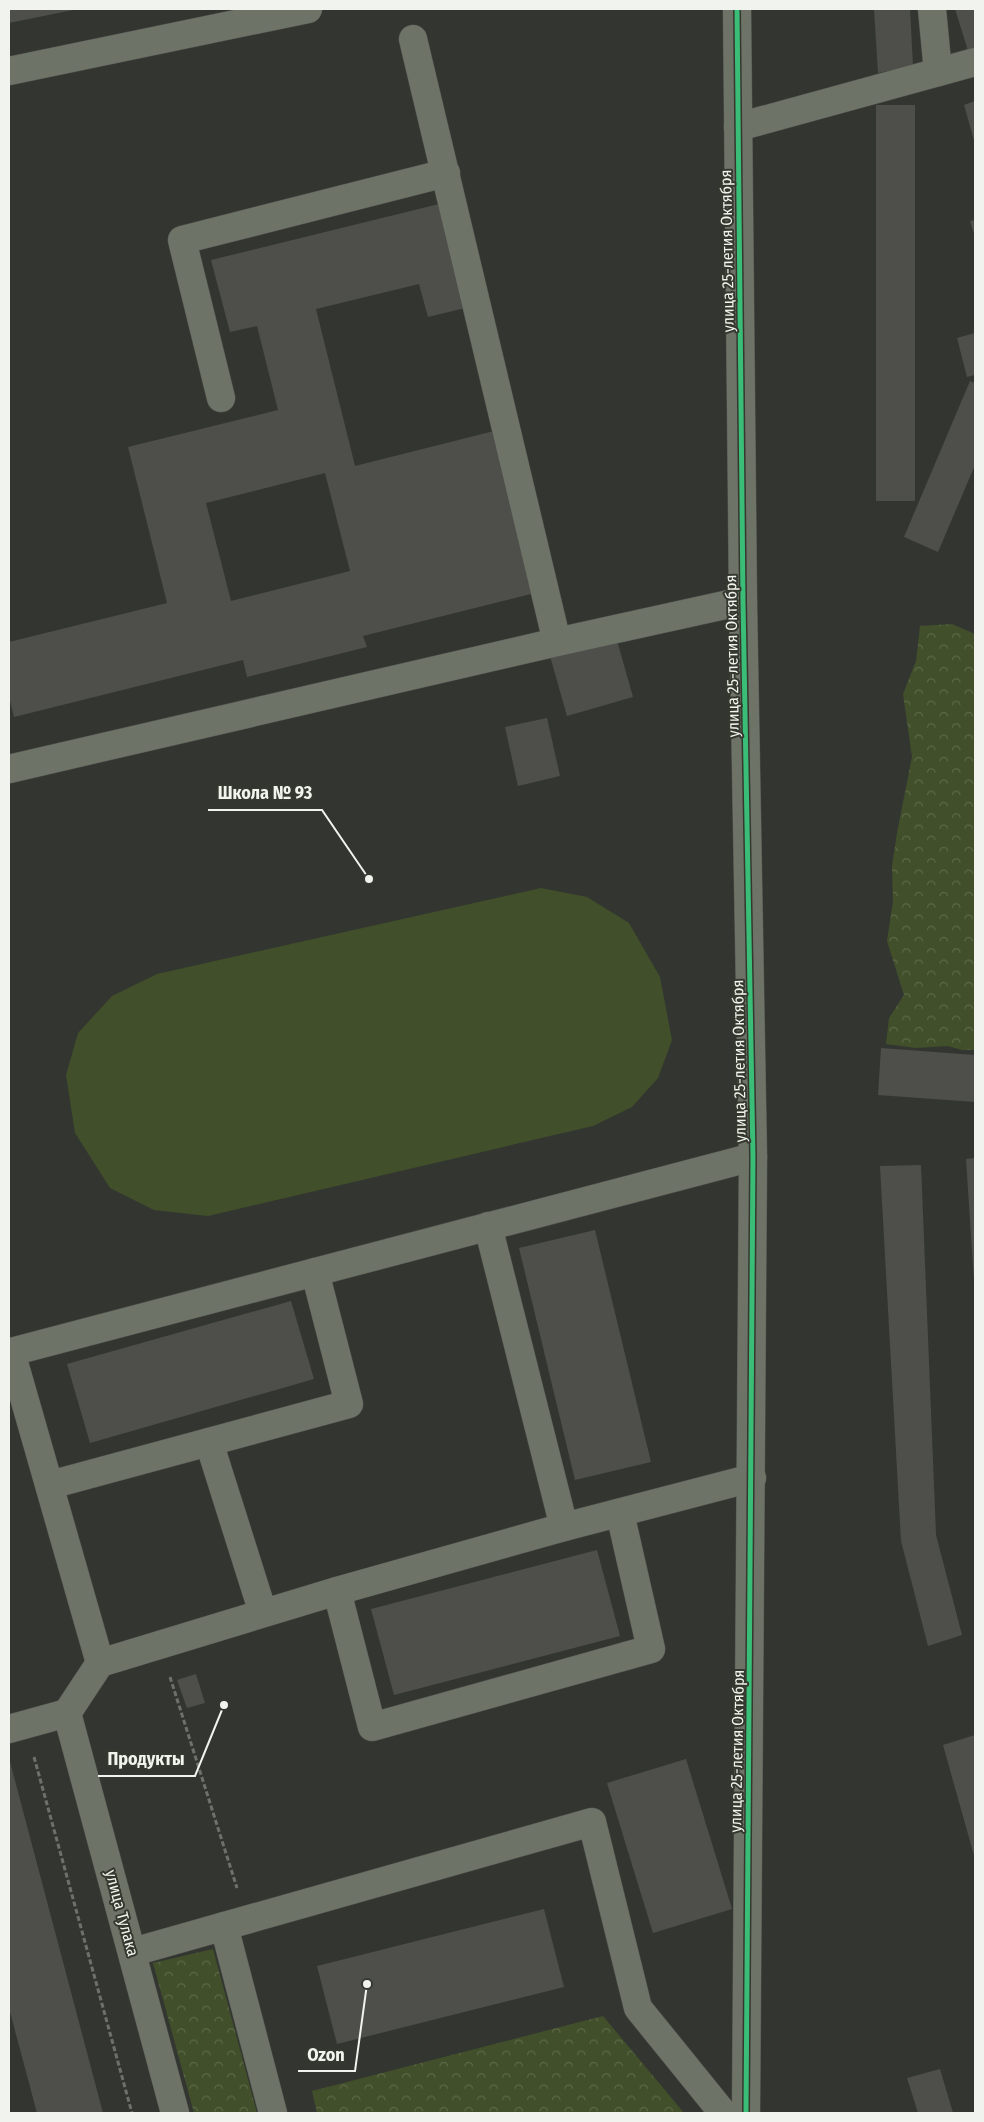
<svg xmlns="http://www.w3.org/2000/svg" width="984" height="2122" viewBox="0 0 984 2122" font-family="'Fira Sans Condensed',sans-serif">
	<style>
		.park { fill: url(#park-crowns) }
		.pitch { fill: #414f2a }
		.building { fill: #4e4f4b; fill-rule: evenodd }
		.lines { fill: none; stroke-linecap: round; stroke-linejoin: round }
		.minor-casing { stroke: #51544f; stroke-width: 29 }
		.path { stroke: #6d7169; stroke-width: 3; stroke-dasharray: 5 2.5; stroke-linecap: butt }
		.minor { stroke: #6e7368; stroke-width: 28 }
		.cycleway-casing { stroke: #34382e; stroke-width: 8 }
		.cycleway { stroke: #3abd76; stroke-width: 5 }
		.labels { text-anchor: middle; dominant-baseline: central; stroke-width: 4; stroke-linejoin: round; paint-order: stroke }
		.street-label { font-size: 16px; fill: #f1f4ee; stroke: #34382e }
		.leader { fill: none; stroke: #f1f4ee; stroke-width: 2 }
		.callout-dot { fill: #f1f4ee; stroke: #34382e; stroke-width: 2 }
		.callout-label { font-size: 18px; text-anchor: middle; font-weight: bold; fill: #f1f4ee; stroke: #34382e; stroke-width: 4; stroke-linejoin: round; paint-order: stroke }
	</style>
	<defs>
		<pattern id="park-crowns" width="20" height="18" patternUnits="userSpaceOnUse" patternTransform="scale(1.25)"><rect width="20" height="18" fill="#414f2a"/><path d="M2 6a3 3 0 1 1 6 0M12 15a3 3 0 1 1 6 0" fill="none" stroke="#5d6949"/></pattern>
	</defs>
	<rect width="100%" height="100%" fill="#333630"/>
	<g class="park">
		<path d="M 952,624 L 975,634 L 975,1050 L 962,1050 L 948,1046 L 916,1048 L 886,1044 L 889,1018 L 904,995 L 887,941 L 893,901 L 892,866 L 897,833 L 912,757 L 903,694 L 916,661 L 920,626 Z"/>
		<path d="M 213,1949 L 257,2113 L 194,2113 L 153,1963 Z"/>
		<path d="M 603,2016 L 684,2113 L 317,2113 L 312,2091 Z"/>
	</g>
	<path class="pitch" d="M 541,888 L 587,897 L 629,923 L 660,977 L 672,1040 L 658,1078 L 632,1107 L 593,1126 L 208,1216 L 154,1210 L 110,1188 L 75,1133 L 66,1075 L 78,1033 L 112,996 L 157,974 Z"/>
	<g class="building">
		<path d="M 9,9 L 73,9 L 73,10 L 9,23 Z"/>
		<path d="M 874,9 L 910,9 L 913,66 L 878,73 Z"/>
		<path d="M 955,9 L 975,9 L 975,52 L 969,54 Z"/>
		<path d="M 975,101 L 975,144 L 964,105 Z"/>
		<rect x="876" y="105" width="39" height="396"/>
		<path d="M 439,204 L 465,308 L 428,317 L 419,284 L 316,309 L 355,466 L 498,430 L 539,592 L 363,636 L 367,647 L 247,677 L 243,660 L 14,717 L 9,697 L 9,642 L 167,603 L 128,447 L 278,410 L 257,326 L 230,332 L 211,260 ZM 325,473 L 350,571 L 231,601 L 206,503 Z"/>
		<path d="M 975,220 L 975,237 L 970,221 Z"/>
		<path d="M 975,333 L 975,375 L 967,377 L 957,338 Z"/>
		<path d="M 970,381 L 975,383 L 975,465 L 938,552 L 904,537 Z"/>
		<path d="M 616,637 L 633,697 L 567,716 L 550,656 Z"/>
		<path d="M 547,718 L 560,776 L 518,786 L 505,727 Z"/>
		<path d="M 881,1048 L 975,1055 L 975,1102 L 878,1095 Z"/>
		<path d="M 975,1158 L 975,1281 L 974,1281 L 966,1159 Z"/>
		<path d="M 921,1165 L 936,1535 L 962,1635 L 928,1646 L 901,1541 L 880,1166 Z"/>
		<path d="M 595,1230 L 651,1462 L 575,1480 L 519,1248 Z"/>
		<path d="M 291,1301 L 314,1379 L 90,1443 L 67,1364 Z"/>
		<path d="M 597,1550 L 620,1636 L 394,1695 L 371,1609 Z"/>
		<path d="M 196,1674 L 205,1703 L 187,1708 L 177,1680 Z"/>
		<path d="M 975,1735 L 975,1859 L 943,1745 Z"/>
		<path d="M 9,1759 L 9,1758 L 103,2113 L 37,2113 L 9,2008 Z"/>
		<path d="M 686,1759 L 732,1909 L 653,1933 L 607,1783 Z"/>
		<path d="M 544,1909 L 564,1987 L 337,2044 L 317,1966 Z"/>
		<path d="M 940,2069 L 953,2113 L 918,2113 L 907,2078 Z"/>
	</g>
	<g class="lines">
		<g class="minor-casing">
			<g id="minor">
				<path d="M 737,9 L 743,601 L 753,1157 L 746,2113"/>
				<path d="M 932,9 L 938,72"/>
				<path d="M 413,39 L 557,642"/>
				<path d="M 9,71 L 308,9"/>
				<path d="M 738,127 L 975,62"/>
				<path d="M 221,398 L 182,240 L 446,173"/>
				<path d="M 9,769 L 557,642 L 743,601"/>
				<path d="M 488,1226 L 564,1527"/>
				<path d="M 209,1442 L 263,1613"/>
				<path d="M 50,1485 L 349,1404 L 315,1272"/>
				<path d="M 337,1591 L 372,1727 L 651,1649 L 620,1513"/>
				<path d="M 100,1663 L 11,1352 L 753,1157"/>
				<path d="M 67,1713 L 175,2113"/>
				<path d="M 9,1729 L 67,1713 L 100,1663 L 337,1591 L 564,1527 L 752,1478"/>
				<path d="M 224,1926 L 273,2113"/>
				<path d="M 133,1952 L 592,1822 L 638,2008 L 723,2113"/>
			</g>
		</g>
		<g class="path">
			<path d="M 170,1677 L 237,1888"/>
			<path d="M 34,1757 L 132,2113"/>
		</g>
		<use href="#minor" class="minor"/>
		<g class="cycleway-casing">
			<path id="cycleway" d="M 737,9 L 743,601 L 753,1157 L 746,2113"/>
		</g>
		<use href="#cycleway" class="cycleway"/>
	</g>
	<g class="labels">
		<g class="street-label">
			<text transform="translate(727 251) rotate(-91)">улица 25-летия Октября</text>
			<text transform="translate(732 656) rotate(-91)">улица 25-летия Октября</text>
			<text transform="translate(739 1061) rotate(-91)">улица 25-летия Октября</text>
			<text transform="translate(737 1751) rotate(-89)">улица 25-летия Октября</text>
			<text transform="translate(122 1913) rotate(75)">улица Тулака</text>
		</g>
	</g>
	<path class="leader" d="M369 879L322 810H208M224 1705L195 1776H98M367 1984L355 2071H298"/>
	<g class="callout-dot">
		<circle cx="369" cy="879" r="5"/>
		<circle cx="224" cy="1705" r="5"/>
		<circle cx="367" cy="1984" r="5"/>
	</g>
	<g class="callout-label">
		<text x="265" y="799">Школа № 93</text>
		<text x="146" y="1765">Продукты</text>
		<text x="326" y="2061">Ozon</text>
	</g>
	<rect width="984" height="2122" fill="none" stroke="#f1f4ee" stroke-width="20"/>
</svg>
